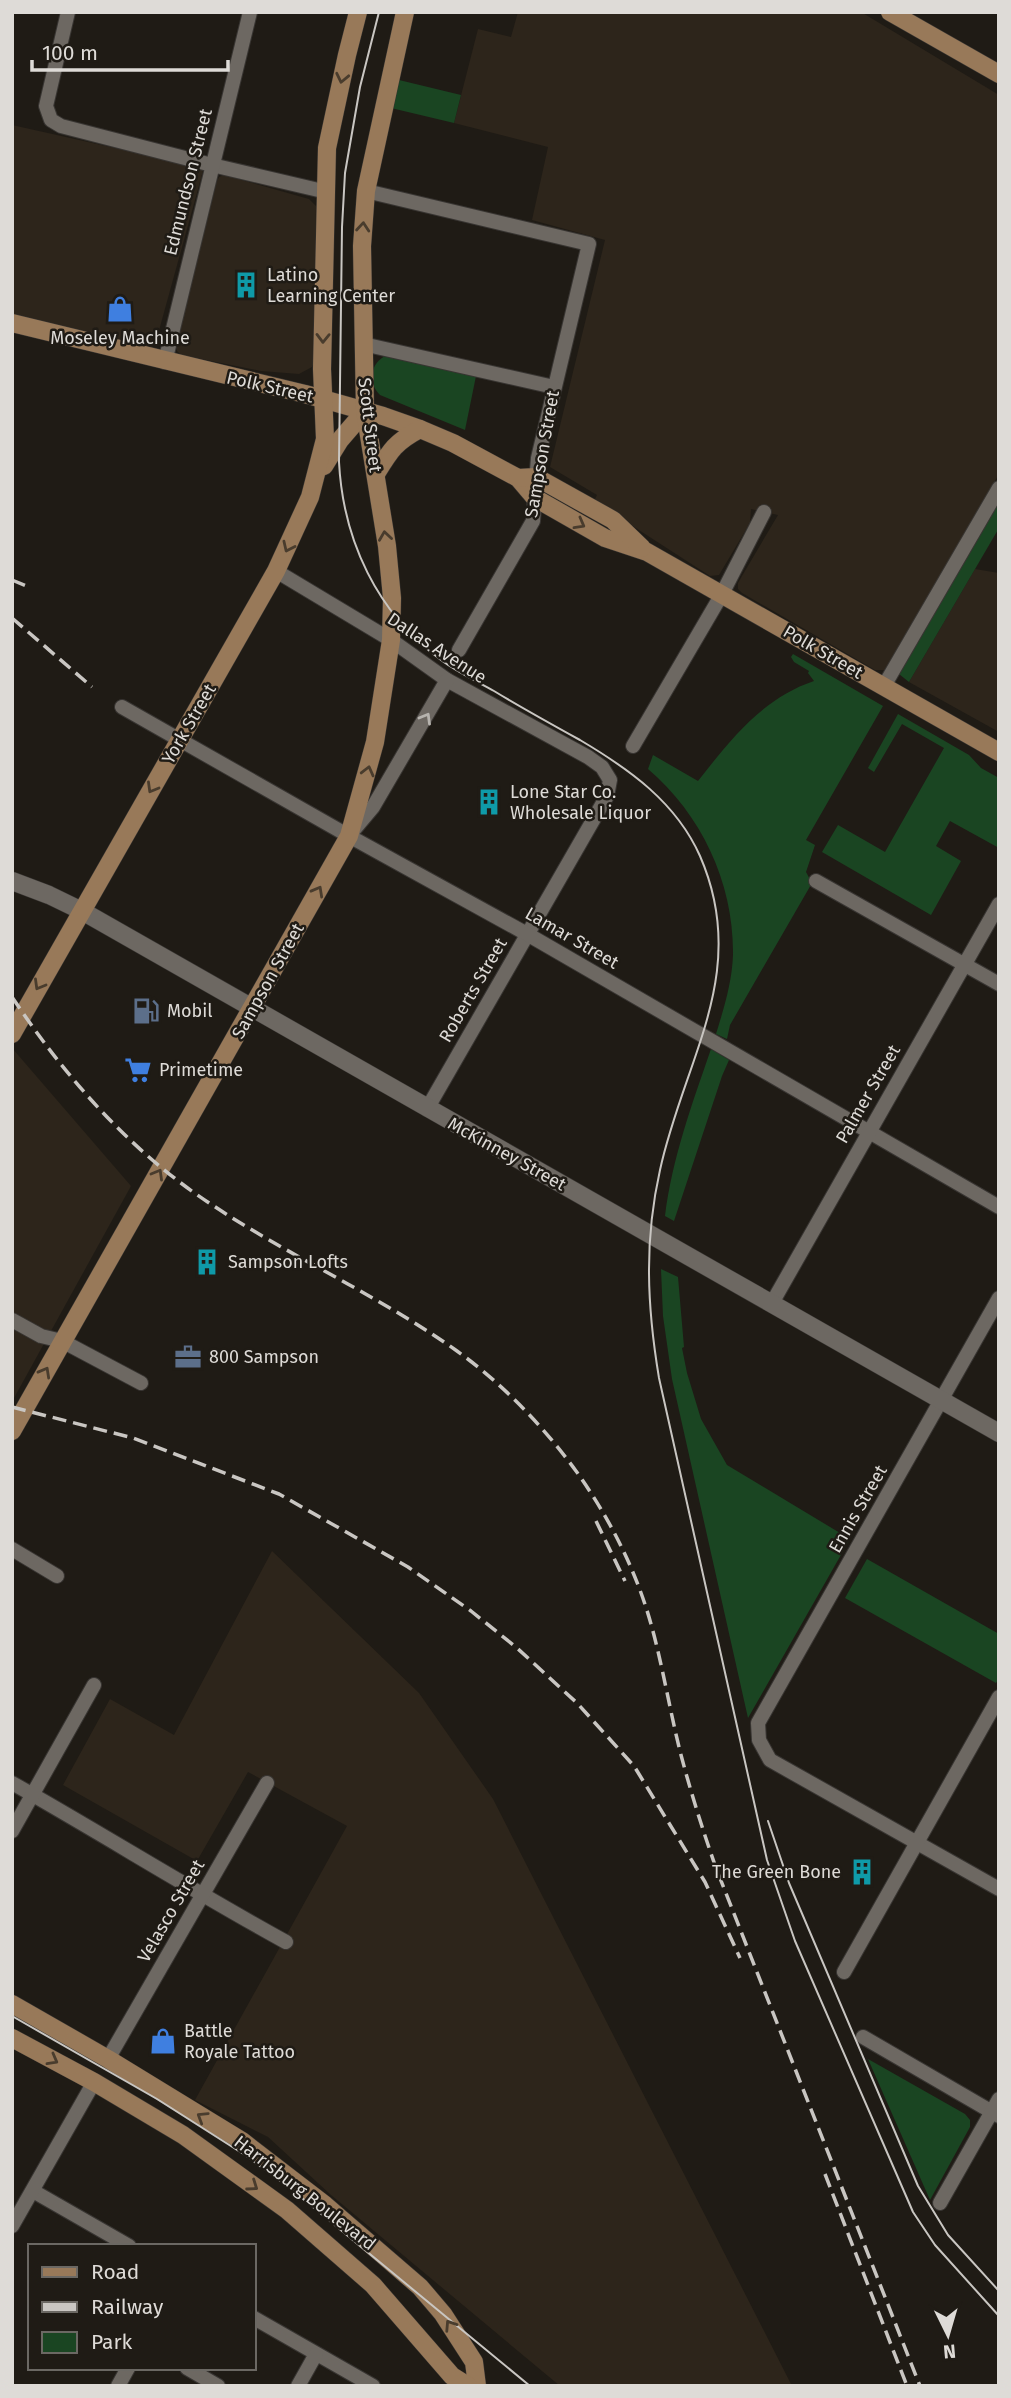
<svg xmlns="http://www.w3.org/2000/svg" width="1011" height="2398" viewBox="0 0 1011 2398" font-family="'Fira Sans',sans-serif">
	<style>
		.built { fill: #2d251b }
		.green { fill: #1a4522 }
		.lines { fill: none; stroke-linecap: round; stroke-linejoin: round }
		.minor-casing { stroke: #383532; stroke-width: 16 }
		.tertiary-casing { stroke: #383532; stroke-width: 19 }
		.secondary-casing { stroke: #383532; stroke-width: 19 }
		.minor { stroke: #6d6862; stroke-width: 14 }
		.tertiary { stroke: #6d6862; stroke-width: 18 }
		.secondary { stroke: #987959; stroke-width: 18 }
		.tram { stroke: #c9c6c2; stroke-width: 2 }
		.rail { stroke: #c9c6c2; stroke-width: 3.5; stroke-dasharray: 14 7; stroke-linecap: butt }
		.oneway { stroke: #493c2d }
		.oneway2 { stroke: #b6b3ae }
		.labels { text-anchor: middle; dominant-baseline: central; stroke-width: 5; stroke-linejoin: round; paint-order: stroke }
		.street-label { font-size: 18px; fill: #dedbd7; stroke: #1f1b15 }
		.poi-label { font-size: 18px; fill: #dedbd7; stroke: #1f1b15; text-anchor: start }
	</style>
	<rect width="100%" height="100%" fill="#1f1b15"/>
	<g class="built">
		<path d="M 518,12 L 861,12 L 999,95 L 999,474 L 885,670 L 875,670 L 742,593 L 738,589 L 738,583 L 742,576 L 778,515 L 751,509 L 750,523 L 719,575 L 710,576 L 594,501 L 597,495 L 550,467 L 605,240 L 532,220 L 548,147 L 454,123 L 478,29 L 511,37 Z"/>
		<path d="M 12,125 L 200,167 L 203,171 L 155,345 L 149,348 L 12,314 Z"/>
		<path d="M 224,175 L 309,199 L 316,206 L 315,360 L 312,367 L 299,374 L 261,371 L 181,355 L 177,351 L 176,346 L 217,181 L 219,177 Z"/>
		<path d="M 975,569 L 999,573 L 999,732 L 909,682 Z"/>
		<path d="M 12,1048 L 131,1186 L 14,1398 L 12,1397 Z"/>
		<path d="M 272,1551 L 419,1693 L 493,1799 L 792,2386 L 560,2386 L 331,2195 L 268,2137 L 195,2100 L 347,1826 L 248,1772 L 197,1861 L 63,1785 L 110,1699 L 174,1735 Z"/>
	</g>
	<g class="green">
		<path d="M 399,80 L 461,95 L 454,123 L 391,108 Z"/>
		<path d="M 387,355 L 476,376 L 465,430 L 380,395 C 367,382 370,363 387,355 Z"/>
		<path d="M 999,502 L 999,528 L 909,682 L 899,674 Z"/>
		<path d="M 793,654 L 883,706 L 806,840 L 815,845 L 806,872 L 812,883 L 730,1025 L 727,1039 L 716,1034 C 724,1008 732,982 733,955 C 734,884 702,815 648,769 L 653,755 L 698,781 C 731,739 763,698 814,681 L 808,673 L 809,671 L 794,662 L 791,657 Z"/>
		<path d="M 898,714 L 969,755 L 981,768 L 999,778 L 999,848 L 950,821 L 936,846 L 961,861 L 931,915 L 822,852 L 838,825 L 885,852 L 944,748 L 902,724 L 874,772 L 868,768 Z"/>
		<path d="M 711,1049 L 729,1060 L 722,1076 L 674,1221 L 665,1216 C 672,1159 692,1104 711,1049 Z"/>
		<path d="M 661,1269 L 678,1277 L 684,1347 L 682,1348 L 687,1373 L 701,1419 L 727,1465 L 850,1539 L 748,1718 L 672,1379 L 663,1316 Z"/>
		<path d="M 867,1559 L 999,1634 L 999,1678 L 996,1683 L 845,1598 Z"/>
		<path d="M 868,2059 L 965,2114 L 970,2120 L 970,2127 L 930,2200 Z"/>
	</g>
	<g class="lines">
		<g class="minor-casing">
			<g id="minor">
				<path d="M 68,12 L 46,106 L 51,120 L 61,126 L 212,165 L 327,192"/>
				<path d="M 366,191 L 589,244 L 538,458 L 533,521 L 459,650"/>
				<path d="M 363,344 L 554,387"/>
				<path d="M 165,362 L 250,12"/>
				<path d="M 276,571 L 391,640 L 447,680 L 588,757 L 602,767 L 610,780 L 607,796 L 427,1109"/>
				<path d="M 884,686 L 999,488"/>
				<path d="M 122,707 L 349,836 L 527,934 L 999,1207"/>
				<path d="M 633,746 L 722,594 L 764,512"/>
				<path d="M 352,832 L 373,807 L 447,680"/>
				<path d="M 816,881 L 999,984"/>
				<path d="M 999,1298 L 758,1723 L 759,1740 L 770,1760 L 999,1889"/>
				<path d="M 772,1303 L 999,904"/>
				<path d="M 12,1320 L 41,1336 L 62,1341 L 141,1383"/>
				<path d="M 12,1549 L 57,1576"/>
				<path d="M 12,1783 C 104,1835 193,1891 286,1942"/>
				<path d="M 12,1831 L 94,1685"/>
				<path d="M 844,1972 L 999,1697"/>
				<path d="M 863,2037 L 999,2116"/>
				<path d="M 108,2059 L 267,1783"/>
				<path d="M 33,2191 L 129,2246"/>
				<path d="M 940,2203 L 999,2099"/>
				<path d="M 12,2226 L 94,2082"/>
				<path d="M 254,2318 L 373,2386"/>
				<path d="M 187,2368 L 218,2386"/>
				<path d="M 118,2386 L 128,2368"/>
				<path d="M 298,2386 L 316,2354"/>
			</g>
		</g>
		<g class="tertiary-casing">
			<path id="tertiary" d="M 12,881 L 49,895 L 82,911 L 999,1433"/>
		</g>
		<g class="secondary-casing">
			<g id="secondary">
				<path d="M 890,12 L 999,74"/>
				<path d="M 12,323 L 305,394 L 383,416 L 420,429 L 453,443 L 518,478 L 535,498 L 605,538 L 647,552 L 999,752"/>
				<path d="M 324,466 L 340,440 L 365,411"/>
				<path d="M 376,474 C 390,451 395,442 420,429"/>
				<path d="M 518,478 L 536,477 L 613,520 L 642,548"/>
				<path d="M 12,1034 L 276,571 L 310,497 L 325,439 L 322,369 L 327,148 L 347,55 L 358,12"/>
				<path d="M 12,1431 L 349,836 L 375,742 L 391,640 L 392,598 L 387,546 L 365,411 L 362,246 L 366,191 L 405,12"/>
				<path d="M 12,2004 L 108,2059 L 242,2141 L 325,2205 L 420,2287 L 443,2314 L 474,2362 L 477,2386"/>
				<path d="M 12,2038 L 94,2082 L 183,2135 L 287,2210 L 373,2285 L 452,2376 L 468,2386"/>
			</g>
		</g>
		<use href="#minor" class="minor"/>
		<use href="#tertiary" class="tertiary"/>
		<use href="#secondary" class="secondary"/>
		<g class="tram">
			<path d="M 379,12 L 360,87 L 345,173 L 342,227 L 339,462 C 343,540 377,613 441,660 C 457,672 476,681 494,691 C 522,708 551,724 580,740 C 629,769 676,802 700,856 C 751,973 684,1059 660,1170 C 644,1241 647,1306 659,1378 L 767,1860 L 795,1941 L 913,2212 L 935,2245 L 999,2316"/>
			<path d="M 768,1821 L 789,1883 L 918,2186 L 948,2235 L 999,2291"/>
			<path d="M 12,2016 L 157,2099 L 245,2155 L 291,2189 L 530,2386"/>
		</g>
		<g class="rail">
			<path d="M 12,580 L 29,587"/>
			<path d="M 12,618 L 92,687"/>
			<path d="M 12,997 C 62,1072 122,1142 196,1194 C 279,1252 374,1292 457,1351 C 503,1384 543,1426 576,1471 C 609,1517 636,1570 651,1624 C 663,1667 670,1712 681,1755 C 691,1793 703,1831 716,1868 L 920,2386"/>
			<path d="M 12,1407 L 133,1438 L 279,1494 L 408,1567 L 471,1611 L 517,1648 L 577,1703 L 634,1766 L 705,1882 L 740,1958"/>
			<path d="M 596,1521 L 625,1581"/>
			<path d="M 825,2174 L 907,2386"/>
		</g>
	</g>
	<defs><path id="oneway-chevron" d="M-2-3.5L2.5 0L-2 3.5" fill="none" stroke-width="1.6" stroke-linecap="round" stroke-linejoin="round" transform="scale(1.75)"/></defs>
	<g class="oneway">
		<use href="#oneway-chevron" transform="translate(342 78) rotate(102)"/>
		<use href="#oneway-chevron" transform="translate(363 227) rotate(-85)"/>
		<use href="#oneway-chevron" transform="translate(323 338) rotate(91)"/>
		<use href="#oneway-chevron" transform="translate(580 524) rotate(29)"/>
		<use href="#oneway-chevron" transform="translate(385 536) rotate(-98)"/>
		<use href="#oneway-chevron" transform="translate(288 547) rotate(115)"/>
		<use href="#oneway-chevron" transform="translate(368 771) rotate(-76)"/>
		<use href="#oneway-chevron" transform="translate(152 788) rotate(120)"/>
		<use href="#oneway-chevron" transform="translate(318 891) rotate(-61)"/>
		<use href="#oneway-chevron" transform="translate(39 985) rotate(120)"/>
		<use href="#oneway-chevron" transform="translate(158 1174) rotate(-60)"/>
		<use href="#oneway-chevron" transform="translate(45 1372) rotate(-61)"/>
		<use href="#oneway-chevron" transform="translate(53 2060) rotate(29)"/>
		<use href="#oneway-chevron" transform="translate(202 2117) rotate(-148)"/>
		<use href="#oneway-chevron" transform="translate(253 2186) rotate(35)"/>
		<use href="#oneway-chevron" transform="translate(450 2325) rotate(-123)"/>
	</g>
	<use class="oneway2" href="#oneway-chevron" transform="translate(426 718) rotate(-60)"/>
	<defs>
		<g id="building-bare" transform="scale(2.1)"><path d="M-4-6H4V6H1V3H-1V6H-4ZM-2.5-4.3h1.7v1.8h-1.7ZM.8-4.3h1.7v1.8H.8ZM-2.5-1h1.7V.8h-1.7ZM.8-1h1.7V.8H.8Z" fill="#0f9aa8" stroke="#1f1b15" stroke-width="2.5" paint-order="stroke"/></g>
		<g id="shop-bare" transform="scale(2.1)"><path d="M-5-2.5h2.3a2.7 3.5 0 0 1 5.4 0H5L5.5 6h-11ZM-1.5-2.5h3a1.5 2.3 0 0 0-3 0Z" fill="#3f7fe0" stroke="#1f1b15" stroke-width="2.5" paint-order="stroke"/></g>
		<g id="fuel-bare" transform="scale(2.1)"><path d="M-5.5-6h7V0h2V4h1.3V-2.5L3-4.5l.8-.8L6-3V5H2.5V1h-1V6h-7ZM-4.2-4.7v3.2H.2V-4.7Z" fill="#5c6f8a" stroke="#1f1b15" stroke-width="2.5" paint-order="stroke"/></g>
		<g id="supermarket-bare" transform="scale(2.1)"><path d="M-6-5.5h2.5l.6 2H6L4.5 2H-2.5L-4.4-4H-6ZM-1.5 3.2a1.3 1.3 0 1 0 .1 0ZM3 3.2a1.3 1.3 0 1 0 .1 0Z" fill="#3f7fe0" stroke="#1f1b15" stroke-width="2.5" paint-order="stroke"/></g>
		<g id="office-bare" transform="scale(2.1)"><path d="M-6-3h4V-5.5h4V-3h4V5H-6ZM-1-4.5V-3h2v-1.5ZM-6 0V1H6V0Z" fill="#5c6f8a" stroke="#1f1b15" stroke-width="2.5" paint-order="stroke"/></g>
	</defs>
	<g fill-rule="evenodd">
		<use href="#building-bare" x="246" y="285"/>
		<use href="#shop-bare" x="120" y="309"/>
		<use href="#building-bare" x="489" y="802"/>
		<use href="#fuel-bare" x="146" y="1011"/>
		<use href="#supermarket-bare" x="138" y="1070"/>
		<use href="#building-bare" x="207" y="1262"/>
		<use href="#office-bare" x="188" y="1357"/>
		<use href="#building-bare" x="862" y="1872"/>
		<use href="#shop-bare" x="163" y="2041"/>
	</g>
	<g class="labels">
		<g class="street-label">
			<text transform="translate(188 182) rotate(-76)">Edmundson Street</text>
			<text transform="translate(270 387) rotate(13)">Polk Street</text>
			<text transform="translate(370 425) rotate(83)">Scott Street</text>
			<text transform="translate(542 454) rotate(-80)">Sampson Street</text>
			<text transform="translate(437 648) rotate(33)">Dallas Avenue</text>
			<text transform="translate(823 652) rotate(30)">Polk Street</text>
			<text transform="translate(189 724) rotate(-60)">York Street</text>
			<text transform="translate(572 938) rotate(30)">Lamar Street</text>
			<text transform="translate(268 981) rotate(-61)">Sampson Street</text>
			<text transform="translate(473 990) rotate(-60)">Roberts Street</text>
			<text transform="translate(868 1094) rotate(-60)">Palmer Street</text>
			<text transform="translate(507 1154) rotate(29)">McKinney Street</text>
			<text transform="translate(858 1509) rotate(-60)">Ennis Street</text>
			<text transform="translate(171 1911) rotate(-60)">Velasco Street</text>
			<text transform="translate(305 2193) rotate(38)">Harrisburg Boulevard</text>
		</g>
		<g class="poi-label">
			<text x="267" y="275">Latino<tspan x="267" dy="21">Learning Center</tspan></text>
			<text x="120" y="338" text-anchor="middle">Moseley Machine</text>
			<text x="510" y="792">Lone Star Co.<tspan x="510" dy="21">Wholesale Liquor</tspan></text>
			<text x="167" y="1011">Mobil</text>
			<text x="159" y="1070">Primetime</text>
			<text x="228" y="1262">Sampson Lofts</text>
			<text x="209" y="1357">800 Sampson</text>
			<text x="841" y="1872" text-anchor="end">The Green Bone</text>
			<text x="184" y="2031">Battle<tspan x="184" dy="21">Royale Tattoo</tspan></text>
		</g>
	</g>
	<rect width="1011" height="2398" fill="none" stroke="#dedbd7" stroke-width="28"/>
	<rect x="28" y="2244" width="228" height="126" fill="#1f1b15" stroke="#6b6863" stroke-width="2"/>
	<rect x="42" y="2267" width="35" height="10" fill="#987959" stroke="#6b6863" stroke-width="2"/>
	<text x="91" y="2279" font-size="21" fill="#dedbd7">Road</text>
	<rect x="42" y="2302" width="35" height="10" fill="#c9c6c2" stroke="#6b6863" stroke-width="2"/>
	<text x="91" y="2314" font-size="21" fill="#dedbd7">Railway</text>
	<rect x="42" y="2332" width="35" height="21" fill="#1a4522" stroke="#6b6863" stroke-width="2"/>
	<text x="91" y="2349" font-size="21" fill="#dedbd7">Park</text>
	<g transform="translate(948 2335) rotate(175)" stroke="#1f1b15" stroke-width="5" paint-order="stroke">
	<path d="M0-5L12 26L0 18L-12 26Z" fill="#dedbd7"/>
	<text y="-10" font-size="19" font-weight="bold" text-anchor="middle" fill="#dedbd7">N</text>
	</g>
	<path d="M32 60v10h196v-10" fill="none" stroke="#dedbd7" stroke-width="3.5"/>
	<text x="42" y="60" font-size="21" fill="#dedbd7" stroke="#1f1b15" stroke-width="5" paint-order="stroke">100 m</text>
</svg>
